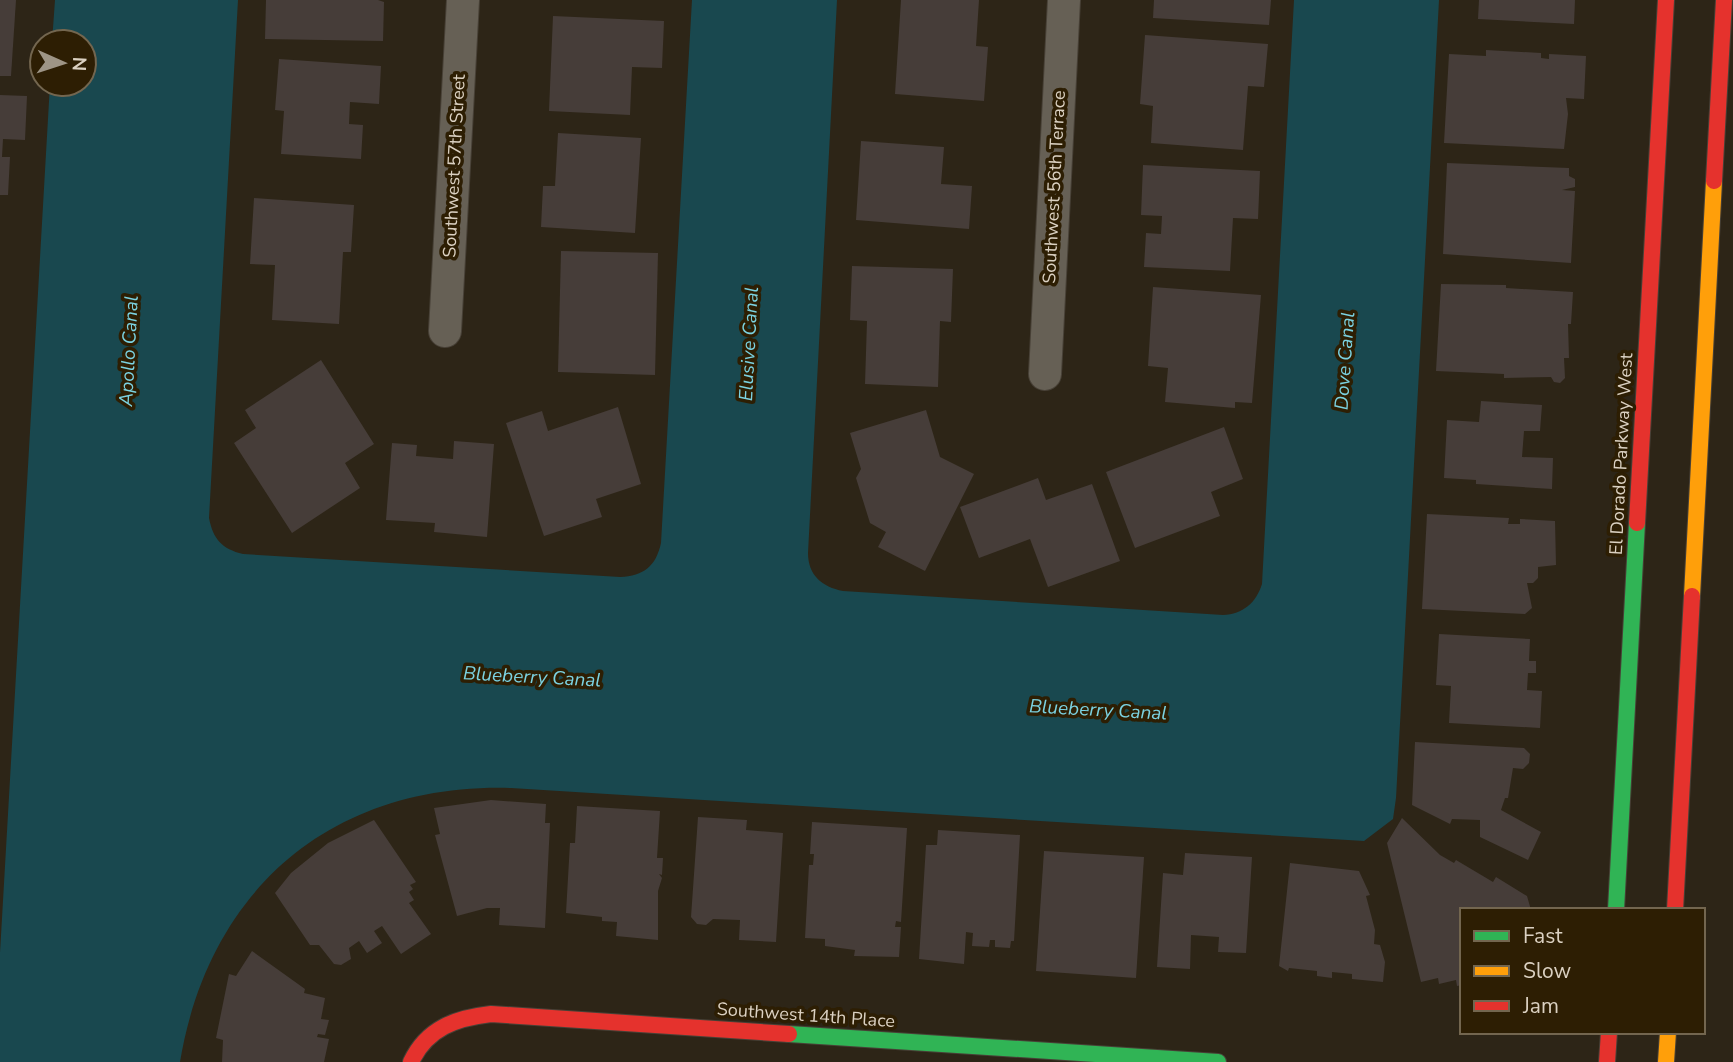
<svg xmlns="http://www.w3.org/2000/svg" width="1733" height="1062" viewBox="0 0 1733 1062" font-family="'Nunito Sans',sans-serif">
	<style>
		.water { fill: #19484f }
		.building { fill: #463d39 }
		.lines { fill: none; stroke-linecap: round; stroke-linejoin: round }
		.street-casing { stroke: #484137; stroke-width: 34 }
		.fast-casing { stroke: #484137; stroke-width: 18 }
		.slow-casing { stroke: #484137; stroke-width: 18 }
		.jam-casing { stroke: #484137; stroke-width: 18 }
		.street { stroke: #666055; stroke-width: 32 }
		.fast { stroke: #30b455; stroke-width: 16 }
		.slow { stroke: #ff9f0a; stroke-width: 16 }
		.jam { stroke: #e5322d; stroke-width: 16 }
		.labels { text-anchor: middle; dominant-baseline: central; stroke-width: 7; stroke-linejoin: round; paint-order: stroke }
		.street-label { font-size: 18px; fill: #dbd1c2; stroke: #2d1e03 }
		.water-label { font-size: 19px; font-style: italic; fill: #7bd2e1; stroke: #2d1e03 }
	</style>
	<rect width="100%" height="100%" fill="#2d2517"/>
	<path class="water" d="M 55,0 L 238,0 L 209,518 C 213,539 222,549 243,554 L 620,577 C 644,576 656,566 661,543 L 692,0 L 837,0 L 808,553 C 808,575 822,587 843,591 L 1223,615 C 1243,614 1256,603 1262,584 L 1294,0 L 1439,0 L 1396,798 L 1393,819 L 1364,841 L 511,788 C 333,783 209,888 180,1062 L 0,1062 L 0,953 L 50,84 L 84,84 L 84,42 L 52,42 Z"/>
	<g class="building">
		<path d="M 0,0 L 16,0 L 11,76 L 0,76 Z"/>
		<path d="M 266,0 L 378,0 L 384,2 L 383,41 L 265,39 Z"/>
		<path d="M 901,0 L 979,0 L 976,46 L 988,47 L 984,101 L 895,94 Z"/>
		<path d="M 1154,0 L 1271,0 L 1269,25 L 1153,18 Z"/>
		<path d="M 1479,0 L 1575,0 L 1574,24 L 1478,19 Z"/>
		<path d="M 553,16 L 664,21 L 662,68 L 632,67 L 630,115 L 549,111 Z"/>
		<path d="M 1145,35 L 1268,44 L 1264,87 L 1248,86 L 1243,150 L 1151,143 L 1153,106 L 1140,104 Z"/>
		<path d="M 1486,50 L 1541,53 L 1541,58 L 1549,59 L 1549,54 L 1586,56 L 1584,99 L 1566,98 L 1568,114 L 1564,149 L 1444,143 L 1449,54 L 1486,56 Z"/>
		<path d="M 279,59 L 381,66 L 379,104 L 350,102 L 349,124 L 363,125 L 361,159 L 281,154 L 284,111 L 275,110 Z"/>
		<path d="M 0,95 L 27,96 L 25,140 L 3,139 L 2,157 L 10,157 L 8,195 L 0,195 Z"/>
		<path d="M 558,133 L 641,138 L 635,233 L 541,227 L 543,186 L 555,186 Z"/>
		<path d="M 861,141 L 944,147 L 941,184 L 972,186 L 969,229 L 856,220 Z"/>
		<path d="M 1447,163 L 1569,168 L 1569,176 L 1575,179 L 1575,187 L 1562,190 L 1575,191 L 1571,263 L 1443,254 Z"/>
		<path d="M 1143,165 L 1260,171 L 1258,219 L 1233,218 L 1230,271 L 1144,267 L 1146,233 L 1161,234 L 1162,216 L 1141,215 Z"/>
		<path d="M 254,198 L 354,205 L 351,252 L 343,252 L 339,324 L 272,320 L 275,265 L 250,264 Z"/>
		<path d="M 561,251 L 658,253 L 655,375 L 558,372 Z"/>
		<path d="M 852,266 L 953,269 L 951,322 L 940,321 L 938,387 L 865,384 L 867,321 L 850,320 Z"/>
		<path d="M 1441,284 L 1506,285 L 1506,288 L 1573,292 L 1571,324 L 1568,324 L 1569,358 L 1564,358 L 1565,378 L 1560,383 L 1554,382 L 1551,377 L 1504,378 L 1504,374 L 1436,371 Z"/>
		<path d="M 1153,287 L 1261,295 L 1252,403 L 1235,402 L 1235,408 L 1165,402 L 1168,368 L 1148,366 Z"/>
		<path d="M 321,360 L 374,444 L 345,463 L 360,488 L 292,533 L 234,443 L 256,428 L 245,410 Z"/>
		<path d="M 1481,401 L 1542,405 L 1540,431 L 1524,431 L 1522,457 L 1553,458 L 1552,489 L 1476,484 L 1476,480 L 1444,478 L 1447,420 L 1479,422 Z"/>
		<path d="M 618,407 L 641,484 L 596,499 L 602,517 L 544,536 L 506,423 L 542,411 L 548,431 Z"/>
		<path d="M 926,410 L 940,457 L 974,474 L 925,571 L 878,547 L 886,532 L 870,523 L 856,478 L 861,469 L 850,433 Z"/>
		<path d="M 1224,427 L 1243,479 L 1211,492 L 1220,516 L 1135,548 L 1106,472 Z"/>
		<path d="M 454,441 L 494,444 L 487,537 L 434,532 L 435,523 L 386,520 L 392,443 L 417,445 L 416,456 L 453,459 Z"/>
		<path d="M 1038,478 L 1046,500 L 1092,484 L 1120,561 L 1048,587 L 1030,539 L 979,558 L 960,507 Z"/>
		<path d="M 1427,514 L 1509,518 L 1508,524 L 1520,524 L 1520,519 L 1555,521 L 1556,565 L 1538,567 L 1538,578 L 1533,583 L 1527,583 L 1532,608 L 1525,614 L 1422,609 Z"/>
		<path d="M 1439,634 L 1530,639 L 1529,661 L 1536,661 L 1536,673 L 1528,673 L 1527,690 L 1542,691 L 1540,728 L 1449,723 L 1451,686 L 1436,685 Z"/>
		<path d="M 1415,742 L 1524,748 L 1530,754 L 1529,763 L 1523,769 L 1513,768 L 1508,798 L 1505,798 L 1501,810 L 1541,832 L 1528,860 L 1480,837 L 1480,820 L 1452,819 L 1450,824 L 1412,805 Z"/>
		<path d="M 491,800 L 546,804 L 545,823 L 550,823 L 545,928 L 499,925 L 500,908 L 487,908 L 457,916 L 435,835 L 440,834 L 434,808 Z"/>
		<path d="M 577,806 L 660,811 L 657,858 L 663,858 L 662,875 L 659,874 L 662,878 L 658,891 L 658,940 L 616,936 L 617,922 L 602,921 L 602,917 L 566,913 L 570,843 L 575,843 Z"/>
		<path d="M 698,817 L 747,820 L 746,830 L 783,833 L 776,942 L 739,940 L 740,920 L 713,919 L 706,925 L 697,924 L 691,917 Z"/>
		<path d="M 1402,818 L 1440,855 L 1454,863 L 1456,860 L 1493,882 L 1496,877 L 1527,896 L 1531,910 L 1462,910 L 1462,985 L 1457,986 L 1456,980 L 1439,984 L 1438,978 L 1421,982 L 1387,843 Z"/>
		<path d="M 374,820 L 416,882 L 410,885 L 413,889 L 409,892 L 414,900 L 409,903 L 431,934 L 401,954 L 382,926 L 374,931 L 382,943 L 367,953 L 359,941 L 349,948 L 351,959 L 341,965 L 334,964 L 319,945 L 310,945 L 275,893 L 291,873 L 328,843 Z"/>
		<path d="M 812,822 L 907,828 L 901,922 L 896,921 L 895,927 L 901,927 L 899,957 L 854,956 L 855,950 L 825,946 L 825,939 L 805,938 L 809,865 L 813,865 L 814,854 L 810,854 Z"/>
		<path d="M 938,830 L 1020,835 L 1014,941 L 1011,941 L 1010,948 L 995,947 L 995,940 L 990,940 L 989,947 L 972,946 L 973,933 L 966,932 L 964,964 L 919,959 L 926,845 L 937,845 Z"/>
		<path d="M 1044,851 L 1144,857 L 1136,978 L 1036,971 Z"/>
		<path d="M 1185,853 L 1252,857 L 1246,953 L 1218,952 L 1219,937 L 1191,935 L 1190,969 L 1157,967 L 1163,873 L 1183,875 Z"/>
		<path d="M 1290,863 L 1359,871 L 1370,895 L 1366,896 L 1375,930 L 1374,944 L 1380,945 L 1385,962 L 1383,982 L 1352,979 L 1352,974 L 1332,972 L 1332,978 L 1317,976 L 1317,971 L 1289,968 L 1288,971 L 1279,966 Z"/>
		<path d="M 252,951 L 305,989 L 304,993 L 325,998 L 321,1019 L 329,1020 L 325,1035 L 318,1034 L 317,1037 L 329,1039 L 324,1062 L 222,1062 L 223,1040 L 216,1038 L 229,974 L 236,976 Z"/>
	</g>
	<g class="lines">
		<g class="street-casing">
			<g id="street">
				<path d="M 445,331 L 463,0"/>
				<path d="M 1045,374 L 1064,0"/>
			</g>
		</g>
		<g class="fast-casing">
			<g id="fast">
				<path d="M 1616,910 L 1637,523"/>
				<path d="M 789,1034 L 1218,1062"/>
			</g>
		</g>
		<g class="slow-casing">
			<g id="slow">
				<path d="M 1692,596 L 1714,181"/>
				<path d="M 1666,1062 L 1668,1032"/>
			</g>
		</g>
		<g class="jam-casing">
			<g id="jam">
				<path d="M 1714,181 L 1724,0"/>
				<path d="M 1637,523 L 1666,0"/>
				<path d="M 1675,910 L 1692,596"/>
				<path d="M 411,1062 C 427,1028 456,1018 491,1014 L 789,1034"/>
				<path d="M 1607,1062 L 1609,1032"/>
			</g>
		</g>
		<use href="#street" class="street"/>
		<use href="#fast" class="fast"/>
		<use href="#slow" class="slow"/>
		<use href="#jam" class="jam"/>
	</g>
	<g class="labels">
		<g class="street-label">
			<text transform="translate(454 166) rotate(-87)">Southwest 57th Street</text>
			<text transform="translate(1054 187) rotate(-87)">Southwest 56th Terrace</text>
			<text transform="translate(1621 454) rotate(-87)">El Dorado Parkway West</text>
			<text transform="translate(806 1015) rotate(4)">Southwest 14th Place</text>
		</g>
		<g class="water-label">
			<text transform="translate(749 344) rotate(-87)">Elusive Canal</text>
			<text transform="translate(129 351) rotate(-87)">Apollo Canal</text>
			<text transform="translate(1345 361) rotate(-86)">Dove Canal</text>
			<text transform="translate(532 677) rotate(3)">Blueberry Canal</text>
			<text transform="translate(1098 710) rotate(3)">Blueberry Canal</text>
		</g>
	</g>
	<rect x="1460" y="908" width="245" height="126" fill="#2d1e03" stroke="#73664f" stroke-width="2"/>
	<rect x="1474" y="931" width="35" height="10" fill="#30b455" stroke="#73664f" stroke-width="2"/>
	<text x="1523" y="943" font-size="21" fill="#dbd1c2">Fast</text>
	<rect x="1474" y="966" width="35" height="10" fill="#ff9f0a" stroke="#73664f" stroke-width="2"/>
	<text x="1523" y="978" font-size="21" fill="#dbd1c2">Slow</text>
	<rect x="1474" y="1001" width="35" height="10" fill="#e5322d" stroke="#73664f" stroke-width="2"/>
	<text x="1523" y="1013" font-size="21" fill="#dbd1c2">Jam</text>
	<g transform="translate(63 63) rotate(93)"><circle r="33" fill="#2d1e03" stroke="#73664f" stroke-width="2"/>
	<path d="M0-5L12 26L0 18L-12 26Z" fill="#9e9586"/>
	<text y="-10" font-size="19" font-weight="bold" text-anchor="middle" fill="#dbd1c2">N</text>
	</g>
</svg>
